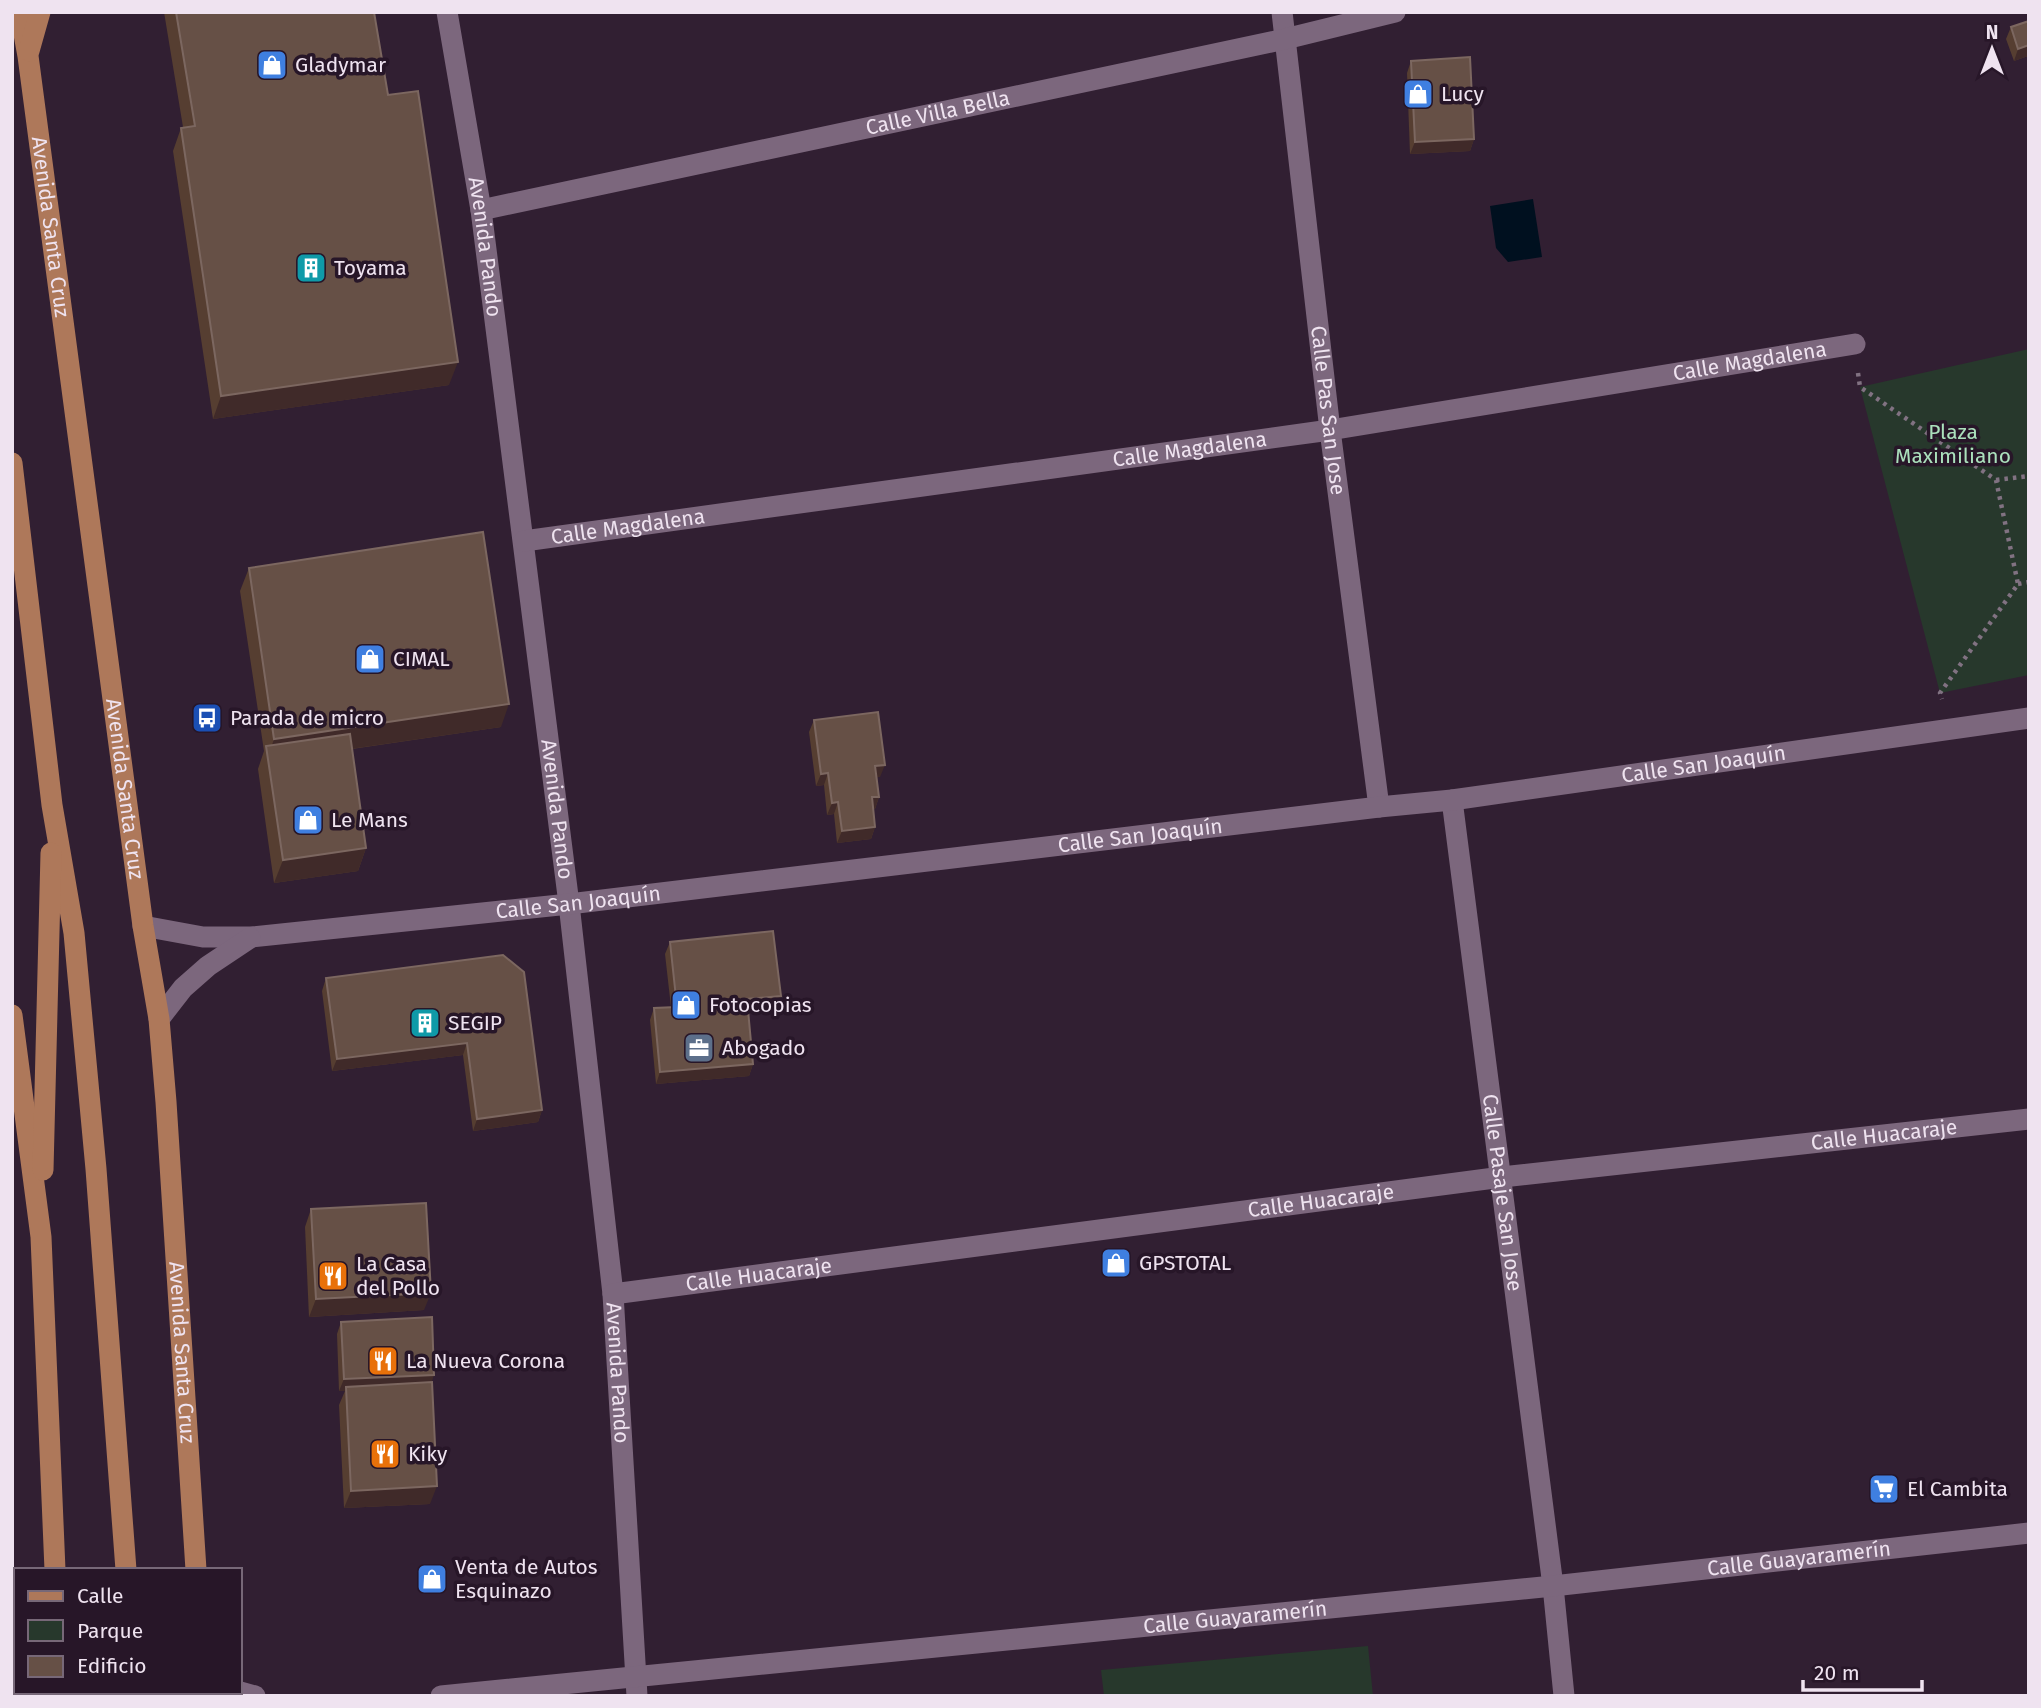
<svg xmlns="http://www.w3.org/2000/svg" width="2041" height="1708" viewBox="0 0 2041 1708" font-family="'Fira Sans',sans-serif">
	<style>
		.green { fill: #27382c }
		.water { fill: #00101f }
		.lines { fill: none; stroke-linecap: round; stroke-linejoin: round }
		.path { stroke: #817282; stroke-width: 4.5; stroke-dasharray: 3.5 5; stroke-linecap: butt }
		.minor { stroke: #7c677d; stroke-width: 21 }
		.major { stroke: #ae785a; stroke-width: 21 }
		.wall { fill: #563e31 }
		.shaded-wall { fill: #402a29 }
		.building { fill: #665046; stroke: #7c6760; stroke-width: 2 }
		.labels { text-anchor: middle; dominant-baseline: central; stroke-width: 7; stroke-linejoin: round; paint-order: stroke }
		.poi-label { font-size: 21px; fill: #efe3f0; stroke: #271628; text-anchor: start }
		.street-label { font-size: 21px; fill: #efe3f0; stroke: #271628 }
		.park-label { font-size: 21px; fill: #abe0bc; stroke: #271628 }
	</style>
	<rect width="100%" height="100%" fill="#311f32"/>
	<g class="green">
		<path d="M 2029,349 L 2029,675 L 1940,693 L 1860,387 Z"/>
		<path d="M 1368,1646 L 1373,1696 L 1104,1696 L 1101,1670 Z"/>
	</g>
	<path class="water" d="M 1533,199 L 1542,257 L 1508,262 L 1496,248 L 1490,206 Z"/>
	<g class="lines">
		<g class="path">
			<path d="M 1858,373 L 1860,387 L 1996,480 L 2018,584 L 1940,693 L 1942,699"/>
			<path d="M 1996,480 L 2029,476"/>
			<path d="M 2018,584 L 2029,582"/>
		</g>
		<g class="minor">
			<path id="s1" d="M 447,12 L 481,210 L 569,904 L 613,1294 L 637,1696"/>
			<path id="s2" d="M 1282,12 L 1330,430 L 1379,807"/>
			<path id="s3" d="M 481,210 L 1285,39 L 1395,12"/>
			<path id="s4" d="M 524,541 L 1330,430 L 1855,344"/>
			<path id="s5" d="M 1452,800 L 1553,1586 L 1564,1696"/>
			<path id="s6" d="M 143,926 L 203,937 L 251,937 L 569,904 L 1379,807 L 1452,800 L 2029,718"/>
			<path d="M 159,1019 L 183,988 L 208,966 L 250,938"/>
			<path id="s7" d="M 613,1294 L 1502,1177 L 2029,1119"/>
			<path d="M 240,1692 L 255,1696"/>
			<path id="s8" d="M 441,1696 L 1553,1586 L 2029,1533"/>
		</g>
		<g class="major">
			<path id="s9" d="M 20,12 L 28,56 L 143,926 L 159,1019 L 166,1102 L 196,1570"/>
			<path d="M 29,51 L 40,12"/>
			<path d="M 12,463 L 52,805 L 74,933 L 96,1169 L 126,1570"/>
			<path d="M 12,1015 L 41,1237 L 55,1570"/>
			<path d="M 43,1170 L 51,853"/>
			<path d="M 60,1692 L 60,1696"/>
			<path d="M 136,1692 L 136,1696"/>
			<path d="M 204,1692 L 204,1696"/>
		</g>
	</g>
	<g class="wall">
		<path d="M 164,12 L 374,12 L 388,95 L 449,385 L 213,419 L 173,151 L 181,128 L 183,127 Z"/>
		<path d="M 2029,21 L 2029,59 L 2028,56 L 2014,61 L 2006,39 L 2011,27 Z"/>
		<path d="M 1411,61 L 1474,139 L 1470,151 L 1410,154 L 1407,73 Z"/>
		<path d="M 249,568 L 501,727 L 352,749 L 366,848 L 358,871 L 274,883 L 258,769 L 264,751 L 240,591 Z"/>
		<path d="M 814,720 L 880,777 L 877,777 L 879,797 L 875,809 L 873,809 L 875,827 L 871,839 L 837,843 L 834,814 L 827,815 L 824,785 L 816,786 L 809,732 Z"/>
		<path d="M 670,942 L 777,1008 L 748,1011 L 753,1064 L 749,1076 L 656,1084 L 650,1020 L 654,1008 L 671,1007 L 665,954 Z"/>
		<path d="M 503,955 L 542,1110 L 538,1122 L 473,1131 L 463,1055 L 332,1071 L 322,991 L 326,978 Z"/>
		<path d="M 311,1209 L 424,1310 L 309,1317 L 305,1227 Z"/>
		<path d="M 341,1322 L 432,1382 L 430,1504 L 344,1508 L 339,1405 L 345,1391 L 339,1391 L 337,1334 Z"/>
	</g>
	<g class="shaded-wall">
		<path d="M 2029,45 L 2028,56 L 2014,61 L 2018,49 Z"/>
		<path d="M 1474,139 L 1470,151 L 1410,154 L 1415,142 Z"/>
		<path d="M 458,362 L 449,385 L 213,419 L 221,396 Z"/>
		<path d="M 509,704 L 501,727 L 268,761 L 268,757 L 274,739 Z"/>
		<path d="M 885,765 L 880,777 L 871,778 L 875,766 Z"/>
		<path d="M 828,773 L 824,785 L 816,786 L 821,774 Z"/>
		<path d="M 872,797 L 879,797 L 875,809 L 868,810 Z"/>
		<path d="M 838,802 L 834,814 L 827,815 L 832,803 Z"/>
		<path d="M 875,827 L 871,839 L 837,843 L 842,831 Z"/>
		<path d="M 366,848 L 358,871 L 274,883 L 283,860 Z"/>
		<path d="M 781,996 L 777,1008 L 743,1012 L 747,999 Z"/>
		<path d="M 467,1043 L 463,1055 L 332,1071 L 337,1059 Z"/>
		<path d="M 753,1064 L 749,1076 L 656,1084 L 660,1072 Z"/>
		<path d="M 542,1110 L 538,1122 L 473,1131 L 477,1119 Z"/>
		<path d="M 431,1293 L 424,1310 L 309,1317 L 316,1299 Z"/>
		<path d="M 434,1375 L 430,1387 L 346,1387 L 345,1391 L 339,1391 L 344,1379 Z"/>
		<path d="M 437,1486 L 430,1504 L 344,1508 L 351,1491 Z"/>
		<path d="M 16,1668 L 16,1676 L 12,1680 L 12,1672 Z"/>
	</g>
	<g class="building">
		<path d="M 176,12 L 374,12 L 388,95 L 418,91 L 458,362 L 221,396 L 181,128 L 195,126 Z"/>
		<path d="M 2029,21 L 2029,45 L 2018,49 L 2011,27 Z"/>
		<path d="M 1470,57 L 1474,139 L 1415,142 L 1411,61 Z"/>
		<path d="M 483,532 L 509,704 L 274,739 L 249,568 Z"/>
		<path d="M 878,712 L 885,765 L 875,766 L 879,797 L 872,797 L 875,827 L 842,831 L 838,802 L 832,803 L 828,773 L 821,774 L 814,720 Z"/>
		<path d="M 350,734 L 366,848 L 283,860 L 266,746 Z"/>
		<path d="M 773,931 L 781,996 L 747,999 L 753,1064 L 660,1072 L 654,1008 L 677,1007 L 670,942 Z"/>
		<path d="M 503,955 L 524,972 L 542,1110 L 477,1119 L 467,1043 L 337,1059 L 326,978 Z"/>
		<path d="M 426,1203 L 431,1293 L 316,1299 L 311,1209 Z"/>
		<path d="M 432,1317 L 434,1375 L 344,1379 L 341,1322 Z"/>
		<path d="M 432,1382 L 437,1486 L 351,1491 L 346,1387 Z"/>
		<path d="M 16,1594 L 16,1668 L 12,1672 L 12,1595 Z"/>
	</g>
	<defs>
		<g id="shop-square" transform="scale(1.575)"><rect x="-9" y="-9" width="18" height="18" rx="4" fill="#3f7fe0" stroke="#271628"/><path d="M-5-2.5h2.3a2.7 3.5 0 0 1 5.4 0H5L5.5 6h-11ZM-1.5-2.5h3a1.5 2.3 0 0 0-3 0Z" fill="#fff"/></g>
		<g id="building-square" transform="scale(1.575)"><rect x="-9" y="-9" width="18" height="18" rx="4" fill="#0f9aa8" stroke="#271628"/><path d="M-4-6H4V6H1V3H-1V6H-4ZM-2.5-4.3h1.7v1.8h-1.7ZM.8-4.3h1.7v1.8H.8ZM-2.5-1h1.7V.8h-1.7ZM.8-1h1.7V.8H.8Z" fill="#fff"/></g>
		<g id="bus-square" transform="scale(1.575)"><rect x="-9" y="-9" width="18" height="18" rx="4" fill="#1a4fb4" stroke="#271628"/><path d="M-5-6H5V4H4V6H2V4H-2V6H-4V4H-5ZM-3.5-4V0h7V-4ZM-3.5 1.2v1.5H-2V1.2ZM2 1.2v1.5H3.5V1.2Z" fill="#fff"/></g>
		<g id="office-square" transform="scale(1.575)"><rect x="-9" y="-9" width="18" height="18" rx="4" fill="#5c6f8a" stroke="#271628"/><path d="M-6-3h4V-5.5h4V-3h4V5H-6ZM-1-4.5V-3h2v-1.5ZM-6 0V1H6V0Z" fill="#fff"/></g>
		<g id="restaurant-square" transform="scale(1.575)"><rect x="-9" y="-9" width="18" height="18" rx="4" fill="#e8710a" stroke="#271628"/><path d="M-5-6h1v4h1v-4h1v4h1v-4h1v5L-1.5 .5V6h-2V.5L-5-1ZM5-6V6H3V1.5H1.5Q1.5-4 5-6Z" fill="#fff"/></g>
		<g id="supermarket-square" transform="scale(1.575)"><rect x="-9" y="-9" width="18" height="18" rx="4" fill="#3f7fe0" stroke="#271628"/><path d="M-6-5.5h2.5l.6 2H6L4.5 2H-2.5L-4.4-4H-6ZM-1.5 3.2a1.3 1.3 0 1 0 .1 0ZM3 3.2a1.3 1.3 0 1 0 .1 0Z" fill="#fff"/></g>
	</defs>
	<g fill-rule="evenodd">
		<use href="#shop-square" x="272" y="65"/>
		<use href="#shop-square" x="1418" y="94"/>
		<use href="#building-square" x="311" y="268"/>
		<use href="#shop-square" x="370" y="659"/>
		<use href="#bus-square" x="207" y="718"/>
		<use href="#shop-square" x="308" y="820"/>
		<use href="#shop-square" x="686" y="1005"/>
		<use href="#building-square" x="425" y="1023"/>
		<use href="#office-square" x="699" y="1048"/>
		<use href="#shop-square" x="1116" y="1263"/>
		<use href="#restaurant-square" x="333" y="1276"/>
		<use href="#restaurant-square" x="383" y="1361"/>
		<use href="#restaurant-square" x="385" y="1454"/>
		<use href="#supermarket-square" x="1884" y="1489"/>
		<use href="#shop-square" x="432" y="1579"/>
	</g>
	<g class="labels">
		<g class="poi-label">
			<text x="295" y="65">Gladymar</text>
			<text x="1441" y="94">Lucy</text>
			<text x="334" y="268">Toyama</text>
			<text x="393" y="659">CIMAL</text>
			<text x="230" y="718">Parada de micro</text>
			<text x="331" y="820">Le Mans</text>
			<text x="709" y="1005">Fotocopias</text>
			<text x="448" y="1023">SEGIP</text>
			<text x="722" y="1048">Abogado</text>
			<text x="1139" y="1263">GPSTOTAL</text>
			<text x="356" y="1264">La Casa<tspan x="356" dy="24">del Pollo</tspan></text>
			<text x="406" y="1361">La Nueva Corona</text>
			<text x="408" y="1454">Kiky</text>
			<text x="1907" y="1489">El Cambita</text>
			<text x="455" y="1567">Venta de Autos<tspan x="455" dy="24">Esquinazo</tspan></text>
		</g>
		<g class="street-label">
			<text stroke="none"><textPath href="#s3" startOffset="467">Calle Villa Bella</textPath></text>
			<text stroke="none"><textPath href="#s9" startOffset="217">Avenida Santa Cruz</textPath></text>
			<text stroke="none"><textPath href="#s1" startOffset="238">Avenida Pando</textPath></text>
			<text stroke="none"><textPath href="#s4" startOffset="1239">Calle Magdalena</textPath></text>
			<text stroke="none"><textPath href="#s2" startOffset="401">Calle Pas San Jose</textPath></text>
			<text stroke="none"><textPath href="#s4" startOffset="672">Calle Magdalena</textPath></text>
			<text stroke="none"><textPath href="#s4" startOffset="105">Calle Magdalena</textPath></text>
			<text stroke="none"><textPath href="#s6" startOffset="1572">Calle San Joaquín</textPath></text>
			<text stroke="none"><textPath href="#s9" startOffset="784">Avenida Santa Cruz</textPath></text>
			<text stroke="none"><textPath href="#s1" startOffset="805">Avenida Pando</textPath></text>
			<text stroke="none"><textPath href="#s6" startOffset="1004">Calle San Joaquín</textPath></text>
			<text stroke="none"><textPath href="#s6" startOffset="438">Calle San Joaquín</textPath></text>
			<text stroke="none"><textPath href="#s7" startOffset="1281">Calle Huacaraje</textPath></text>
			<text stroke="none"><textPath href="#s5" startOffset="396">Calle Pasaje San Jose</textPath></text>
			<text stroke="none"><textPath href="#s7" startOffset="714">Calle Huacaraje</textPath></text>
			<text stroke="none"><textPath href="#s7" startOffset="147">Calle Huacaraje</textPath></text>
			<text stroke="none"><textPath href="#s9" startOffset="1351">Avenida Santa Cruz</textPath></text>
			<text stroke="none"><textPath href="#s1" startOffset="1372">Avenida Pando</textPath></text>
			<text stroke="none"><textPath href="#s8" startOffset="1365">Calle Guayaramerín</textPath></text>
			<text stroke="none"><textPath href="#s8" startOffset="798">Calle Guayaramerín</textPath></text>
		</g>
		<g class="park-label">
			<text x="1953" y="432">Plaza<tspan x="1953" dy="24">Maximiliano</tspan></text>
		</g>
	</g>
	<rect width="2041" height="1708" fill="none" stroke="#efe3f0" stroke-width="28"/>
	<rect x="14" y="1568" width="228" height="126" fill="#271628" stroke="#776878" stroke-width="2"/>
	<rect x="28" y="1591" width="35" height="10" fill="#ae785a" stroke="#776878" stroke-width="2"/>
	<text x="77" y="1603" font-size="21" fill="#efe3f0">Calle</text>
	<rect x="28" y="1620" width="35" height="21" fill="#27382c" stroke="#776878" stroke-width="2"/>
	<text x="77" y="1638" font-size="21" fill="#efe3f0">Parque</text>
	<rect x="28" y="1656" width="35" height="21" fill="#665046" stroke="#776878" stroke-width="2"/>
	<text x="77" y="1673" font-size="21" fill="#efe3f0">Edificio</text>
	<g transform="translate(1992 49)" stroke="#271628" stroke-width="5" paint-order="stroke">
	<path d="M0-5L12 26L0 18L-12 26Z" fill="#efe3f0"/>
	<text y="-10" font-size="19" font-weight="bold" text-anchor="middle" fill="#efe3f0">N</text>
	</g>
	<path d="M1803 1680v10h119v-10" fill="none" stroke="#efe3f0" stroke-width="3.5"/>
	<text x="1814" y="1680" font-size="21" fill="#efe3f0" stroke="#271628" stroke-width="5" paint-order="stroke">20 m</text>
</svg>
